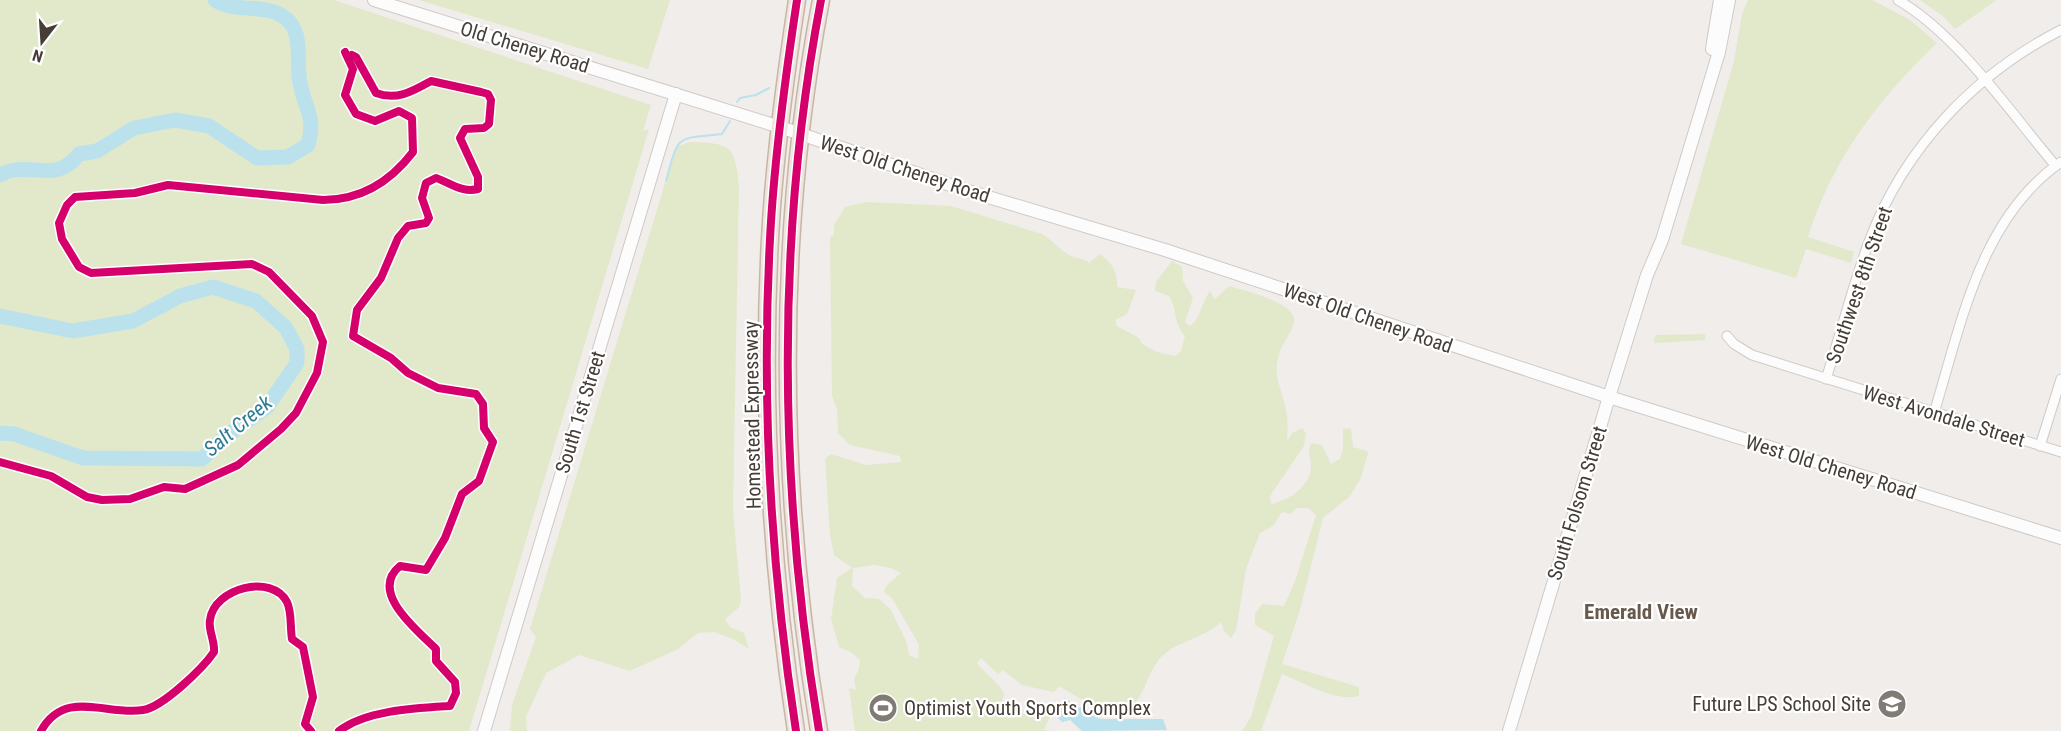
<svg xmlns="http://www.w3.org/2000/svg" width="2061" height="731" viewBox="0 0 2061 731" font-family="'Roboto Condensed',sans-serif">
	<style>
		.green { fill: #e2e9ca; fill-rule: evenodd }
		.water { fill: #bbe1ed }
		.lines { fill: none; stroke-linecap: round; stroke-linejoin: round }
		.stream { stroke: #bbe1ed; stroke-width: 2 }
		.river { stroke: #bbe1ed; stroke-width: 15 }
		.minor-casing { stroke: #cecac7; stroke-width: 11 }
		.tertiary-casing { stroke: #cecac7; stroke-width: 14 }
		.trunk-casing { stroke: #c7b5a6; stroke-width: 19 }
		.minor { stroke: #fdfcfc; stroke-width: 9 }
		.tertiary { stroke: #fdfcfc; stroke-width: 12 }
		.trunk { stroke: #eee6de; stroke-width: 16 }
		.cycleway-casing { stroke: #fff; stroke-width: 11 }
		.cycleway { stroke: #d6006c; stroke-width: 8 }
		.labels { text-anchor: middle; dominant-baseline: central; stroke-width: 4.5; stroke-linejoin: round; paint-order: stroke }
		.street-label { font-size: 20px; fill: #453d36; stroke: #fff }
		.poi-label { font-size: 20px; fill: #453d36; stroke: #fff; text-anchor: end }
		.water-label { font-size: 21px; font-style: italic; fill: #2d7c96; stroke: #fff }
		.neighbourhood-label { font-size: 21px; font-weight: bold; fill: #68594d; stroke: #fff }
	</style>
	<rect width="100%" height="100%" fill="#f0edea"/>
	<g class="green">
		<path d="M 0,0 L 334,0 L 651,105 L 643,131 L 649,129 L 469,731 L 0,731 Z"/>
		<path d="M 419,0 L 670,0 L 648,69 Z"/>
		<path d="M 1748,0 L 1872,0 L 1910,20 L 1937,43 C 1879,98 1832,160 1808,237 L 1854,252 L 1851,263 L 1806,249 L 1796,278 L 1681,244 L 1734,61 L 1742,14 Z"/>
		<path d="M 1920,0 L 1997,0 L 1955,29 L 1944,17 Z"/>
		<path d="M 689,142 C 729,143 735,144 739,185 L 733,510 L 741,601 L 739,607 L 725,619 L 730,627 L 744,633 L 749,649 L 733,639 L 714,632 L 698,633 L 678,649 L 630,671 L 579,655 L 546,673 L 526,717 L 527,731 L 510,731 L 512,705 L 536,637 L 530,629 L 676,147 Z"/>
		<path d="M 867,202 L 951,206 L 1042,234 C 1052,239 1061,252 1071,256 C 1078,259 1083,257 1089,263 L 1100,254 C 1112,262 1118,273 1117,287 L 1136,290 L 1127,314 L 1115,320 L 1117,326 L 1139,338 L 1142,344 L 1157,352 L 1175,356 L 1181,351 L 1185,336 C 1171,319 1179,312 1169,296 L 1155,291 L 1156,282 L 1172,261 L 1182,267 L 1183,281 L 1193,298 L 1185,322 L 1190,326 C 1200,320 1202,301 1210,291 L 1215,299 L 1229,286 C 1244,291 1303,303 1293,326 C 1288,339 1278,349 1277,364 C 1275,378 1282,392 1285,405 C 1288,417 1288,430 1287,442 L 1292,433 L 1302,428 L 1306,433 L 1304,446 L 1270,496 L 1271,504 C 1288,501 1311,486 1311,466 C 1311,456 1307,453 1311,443 L 1322,445 L 1331,464 L 1340,459 L 1343,449 L 1343,429 L 1351,428 L 1353,447 L 1367,451 L 1368,454 L 1360,480 L 1349,497 L 1323,518 L 1300,610 L 1282,664 L 1359,687 L 1359,696 C 1336,702 1304,683 1282,674 L 1261,731 L 1242,731 L 1251,717 L 1274,636 L 1255,625 L 1255,614 L 1262,604 L 1284,606 L 1295,581 L 1316,515 L 1308,508 L 1297,508 L 1291,514 L 1282,512 L 1273,526 L 1260,533 L 1246,569 L 1236,630 L 1231,638 L 1224,631 L 1221,622 C 1203,640 1174,640 1158,661 C 1146,676 1145,697 1129,708 L 1091,705 L 1059,686 L 1054,692 L 1022,685 L 1003,670 L 998,674 L 981,658 L 977,663 C 985,675 999,681 1004,694 L 1000,708 L 1008,718 C 1025,717 1037,704 1055,706 L 1044,730 L 1052,731 L 855,731 L 849,688 L 856,690 L 854,679 L 859,669 L 860,660 L 851,652 L 839,647 L 831,619 L 837,578 L 852,568 L 834,555 L 830,535 L 825,459 L 831,454 L 866,465 L 901,462 L 900,456 L 850,445 L 838,433 L 837,409 L 832,396 L 830,237 L 834,235 L 834,225 L 845,207 ZM 874,565 L 891,568 L 901,573 L 886,586 L 884,592 L 892,598 L 919,645 L 918,659 L 909,655 L 906,641 L 891,610 L 879,599 L 865,598 L 852,586 L 853,568 Z"/>
		<path d="M 1705,334 L 1705,340 L 1654,343 L 1655,335 Z"/>
	</g>
	<path class="water" d="M 1064,698 L 1100,719 L 1163,719 L 1167,730 L 1082,731 L 1070,720 L 1062,722 L 1058,718 Z"/>
	<g class="lines">
		<g class="stream">
			<path d="M 737,102 L 740,98 L 756,95 L 769,88"/>
			<path d="M 666,181 C 679,134 675,139 722,134 L 730,121"/>
		</g>
		<g class="river">
			<path d="M 0,175 C 29,159 55,186 79,154 L 97,151 L 134,128 L 175,120 L 209,126 L 257,158 L 288,157 L 308,145 C 316,116 305,110 300,83 C 295,61 306,29 281,15 C 261,4 236,13 215,0"/>
			<path d="M 0,316 L 73,331 L 133,321 L 180,296 L 213,287 L 256,301 L 286,328 L 297,349 L 297,363 L 267,407 L 226,436 L 202,459 L 83,458 L 14,434 L 0,433"/>
		</g>
		<g class="minor-casing">
			<g id="minor">
				<path d="M 1898,0 C 1958,35 2010,112 2055,165"/>
				<path d="M 1727,336 L 1734,344 L 1752,355 L 2061,452"/>
				<path d="M 1826,379 C 1841,333 1853,284 1870,239 C 1905,147 1975,74 2061,30"/>
				<path d="M 1934,413 C 1961,325 1980,218 2061,162"/>
				<path d="M 2040,446 L 2061,379"/>
			</g>
		</g>
		<g class="tertiary-casing">
			<g id="tertiary">
				<path d="M 374,0 L 780,127 L 968,191 L 1165,250 L 1609,397 L 2061,538"/>
				<path d="M 1712,49 L 1720,0"/>
				<path d="M 484,731 L 676,94"/>
				<path d="M 1509,731 L 1609,397 L 1647,275 L 1662,240 L 1719,52 L 1729,0"/>
			</g>
		</g>
		<g class="trunk-casing">
			<g id="trunk">
				<path d="M 796,731 C 771,568 761,404 770,239 C 774,159 785,79 797,0"/>
				<path d="M 819,731 C 779,490 775,240 821,0"/>
			</g>
		</g>
		<use href="#minor" class="minor"/>
		<use href="#tertiary" class="tertiary"/>
		<use href="#trunk" class="trunk"/>
		<g class="cycleway-casing">
			<g id="cycleway">
				<path d="M 0,462 L 51,476 L 87,497 L 102,500 L 130,499 L 164,487 L 185,489 L 238,465 L 281,429 L 296,413 L 317,373 L 323,342 L 312,316 L 269,272 L 252,264 L 91,273 L 79,267 L 62,239 L 59,223 L 67,205 L 75,197 L 135,193 L 168,185 L 323,200 C 361,200 390,182 413,152 L 412,118 L 399,111 L 375,121 L 356,114 L 345,95 L 353,69 L 345,52"/>
				<path d="M 41,731 C 65,688 107,716 143,710 C 163,707 203,668 214,652 C 215,641 208,630 210,620 C 214,588 272,573 287,602 C 292,612 290,628 292,639 L 303,647 L 313,697 L 305,724 L 311,731"/>
				<path d="M 339,731 C 366,710 417,708 450,706 L 456,693 L 455,682 L 436,661 L 436,649 C 418,631 368,592 400,566 L 426,570 L 445,538 L 462,494 L 479,481 L 493,442 L 484,428 L 483,404 L 476,394 L 438,388 L 408,373 L 391,358 L 353,336 L 357,310 L 381,278 L 398,238 L 408,226 L 426,223 L 429,218 L 422,198 L 426,183 L 436,178 C 451,183 462,193 478,189 L 478,177 L 460,138 L 465,129 L 484,128 L 489,124 L 491,100 L 488,94 L 481,92 L 431,81 C 413,91 397,101 376,93 L 356,57 L 352,55"/>
				<path d="M 796,731 C 771,568 761,404 770,239 C 774,159 785,79 797,0"/>
				<path d="M 819,731 C 779,490 775,240 821,0"/>
			</g>
		</g>
		<use href="#cycleway" class="cycleway"/>
	</g>
	<defs>
		<g id="school-disc" transform="scale(1.5)"><circle r="9.5" fill="#817b75" stroke="#fff"/><path d="M0-5L7-2L0 1L-7-2ZM-4 1L0 2.5L4 1V4Q0 6-4 4Z" fill="#fff"/></g>
		<g id="stadium-disc" transform="scale(1.5)"><circle r="9.5" fill="#817b75" stroke="#fff"/><path d="M0-5a6.5 5 0 1 0 0 10a6.5 5 0 1 0 0-10ZM-3.5-1.8h7v3.6h-7Z" fill="#fff"/></g>
	</defs>
	<g fill-rule="evenodd">
		<use href="#school-disc" x="1892" y="704"/>
		<use href="#stadium-disc" x="883" y="708"/>
	</g>
	<g class="labels">
		<g class="street-label">
			<text transform="translate(525 47) rotate(17)">Old Cheney Road</text>
			<text transform="translate(905 169) rotate(18)">West Old Cheney Road</text>
			<text transform="translate(1859 285) rotate(-71)">Southwest 8th Street</text>
			<text transform="translate(1368 318) rotate(19)">West Old Cheney Road</text>
			<text transform="translate(580 412) rotate(-73)">South 1st Street</text>
			<text transform="translate(752 415) rotate(-91)">Homestead Expressway</text>
			<text transform="translate(1944 416) rotate(17)">West Avondale Street</text>
			<text transform="translate(1831 467) rotate(17)">West Old Cheney Road</text>
			<text transform="translate(1577 503) rotate(-73)">South Folsom Street</text>
		</g>
		<g class="poi-label">
			<text x="1871" y="704">Future LPS School Site</text>
			<text x="904" y="708" text-anchor="start">Optimist Youth Sports Complex</text>
		</g>
		<g class="water-label">
			<text transform="translate(238 426) rotate(-40)">Salt Creek</text>
		</g>
		<g class="neighbourhood-label">
			<text x="1641" y="612">Emerald View</text>
		</g>
	</g>
	<g transform="translate(42 42) rotate(197)" stroke="#ffffff" stroke-width="4.5" paint-order="stroke">
	<path d="M0-4.5L10 22L0 15L-10 22Z" fill="#453d36"/>
	<text y="-9" font-size="16" font-weight="bold" text-anchor="middle" fill="#453d36">N</text>
	</g>
</svg>
